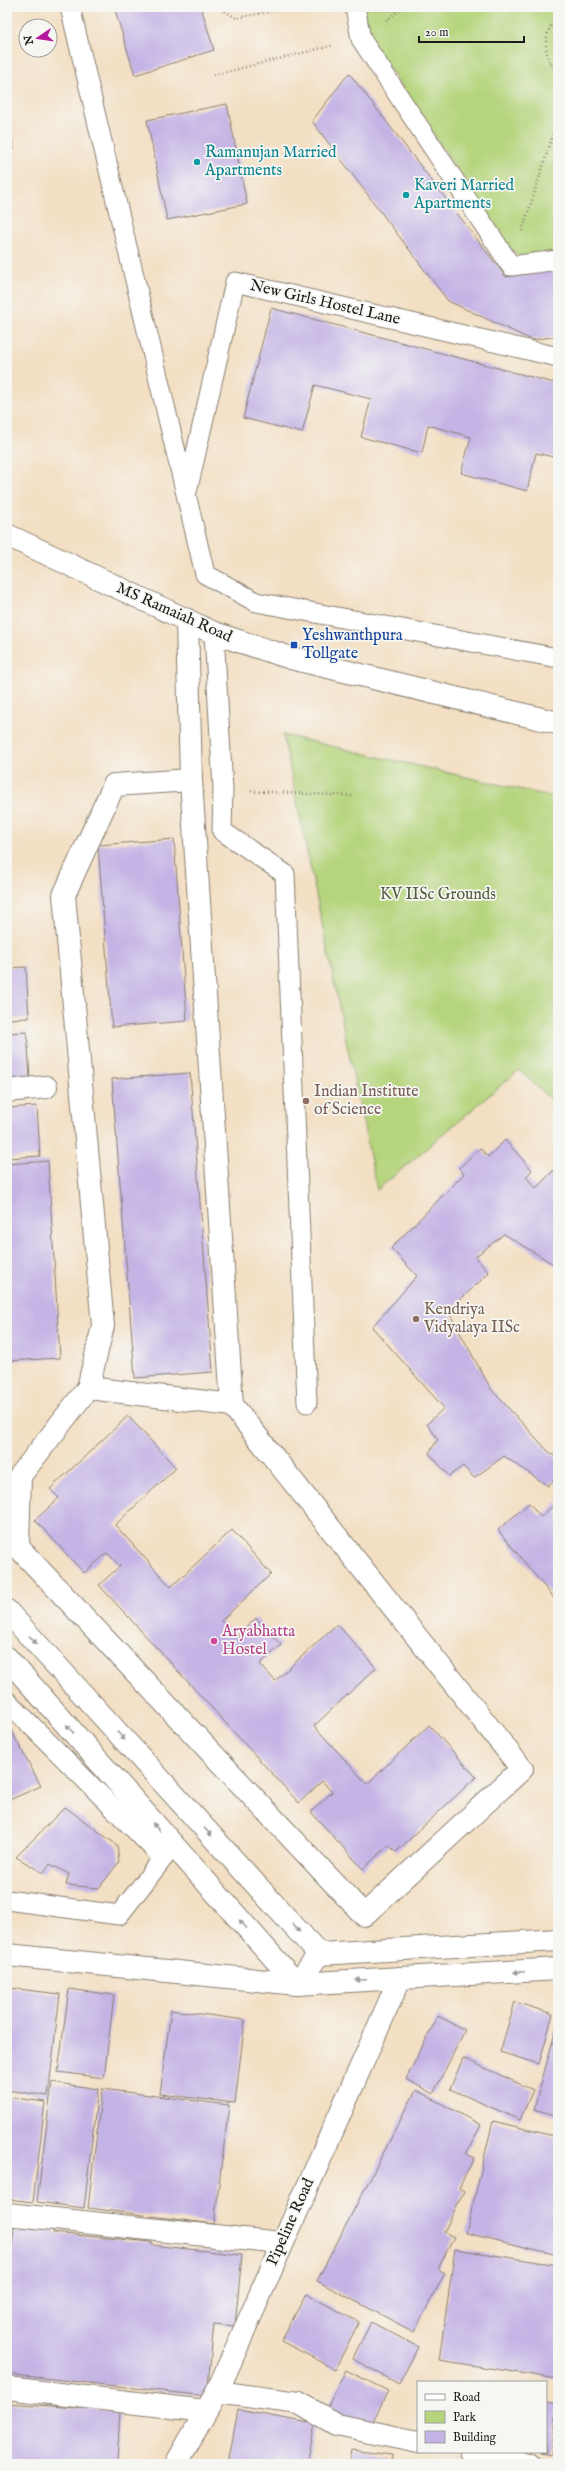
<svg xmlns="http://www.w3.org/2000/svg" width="565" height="2471" viewBox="0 0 565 2471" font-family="'IM FELL English',serif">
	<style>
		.green { fill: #b5d47c; stroke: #68784c }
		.building { fill: #c4b4e5 }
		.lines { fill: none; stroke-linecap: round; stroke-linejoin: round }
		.service-casing { stroke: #887e70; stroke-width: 21 }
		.minor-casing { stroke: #887e70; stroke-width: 24 }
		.tertiary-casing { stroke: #887e70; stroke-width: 24 }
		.secondary-casing { stroke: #887e70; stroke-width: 24 }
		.path { stroke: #887e70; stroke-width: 2.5; stroke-dasharray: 1 3; stroke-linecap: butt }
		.service { stroke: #fff; stroke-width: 19 }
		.minor { stroke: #fff; stroke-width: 22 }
		.tertiary { stroke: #fff; stroke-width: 22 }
		.secondary { stroke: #fff; stroke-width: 22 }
		.oneway { fill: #999 }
		.culture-dot { fill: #0f9aa8; stroke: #f6f6f2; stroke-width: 1.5 }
		.transit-dot { fill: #1a4fb4; stroke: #f6f6f2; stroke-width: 1.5 }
		.education-dot { fill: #8d6e63; stroke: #f6f6f2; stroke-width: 1.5 }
		.hotel-dot { fill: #d1479c; stroke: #f6f6f2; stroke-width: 1.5 }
		.labels { text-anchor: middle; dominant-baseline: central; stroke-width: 3.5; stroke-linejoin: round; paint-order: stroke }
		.culture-label { font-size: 16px; fill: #0d838f; stroke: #f6f6f2; text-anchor: start }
		.street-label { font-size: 16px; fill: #1c1c1c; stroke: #f6f6f2 }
		.transit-label { font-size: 16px; fill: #164399; stroke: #f6f6f2; text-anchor: start }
		.park-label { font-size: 16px; fill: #525c3e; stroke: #f6f6f2 }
		.education-label { font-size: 16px; fill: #785e54; stroke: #f6f6f2; text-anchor: start }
		.hotel-label { font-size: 16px; fill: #b23c85; stroke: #f6f6f2; text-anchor: start }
	</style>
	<rect width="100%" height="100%" fill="#f6f6f2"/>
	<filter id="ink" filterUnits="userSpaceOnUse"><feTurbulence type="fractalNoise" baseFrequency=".025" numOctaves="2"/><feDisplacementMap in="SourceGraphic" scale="8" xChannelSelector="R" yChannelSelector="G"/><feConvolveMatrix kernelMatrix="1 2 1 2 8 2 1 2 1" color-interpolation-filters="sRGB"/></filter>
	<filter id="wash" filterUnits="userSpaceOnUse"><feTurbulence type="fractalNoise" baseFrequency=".012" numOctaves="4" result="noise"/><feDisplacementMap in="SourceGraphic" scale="16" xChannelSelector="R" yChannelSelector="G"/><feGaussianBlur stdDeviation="0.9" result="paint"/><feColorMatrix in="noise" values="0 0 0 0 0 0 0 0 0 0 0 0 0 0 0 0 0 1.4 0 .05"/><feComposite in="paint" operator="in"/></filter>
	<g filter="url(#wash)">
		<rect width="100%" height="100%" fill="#f3dfc3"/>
		<g class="green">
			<path d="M 363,7 L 558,7 L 558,252 L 521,258 L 509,248 L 369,37 Z"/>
			<path d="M 283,735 L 558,798 L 558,1106 L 519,1070 L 377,1190 Z"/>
		</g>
		<g id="blocks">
			<g class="building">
				<path d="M 114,7 L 201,7 L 214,50 L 135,75 Z"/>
				<path d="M 349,73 L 506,277 L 558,269 L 558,336 L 532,340 L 448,301 L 312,121 Z"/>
				<path d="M 227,104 L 247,204 L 167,220 L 147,120 Z"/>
				<path d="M 7,120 L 14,149 L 7,150 Z"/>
				<path d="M 271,308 L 558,384 L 558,458 L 536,453 L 527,491 L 461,473 L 471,437 L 428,425 L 422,453 L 361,437 L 371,399 L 315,385 L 302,433 L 243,418 Z"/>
				<path d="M 174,839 L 187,1021 L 112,1027 L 98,845 Z"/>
				<path d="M 26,967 L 29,1018 L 7,1019 L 7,968 Z"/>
				<path d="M 27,1032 L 30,1079 L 7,1080 L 7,1033 Z"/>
				<path d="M 190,1073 L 213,1372 L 135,1378 L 112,1079 Z"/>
				<path d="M 37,1106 L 40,1156 L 7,1158 L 7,1108 Z"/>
				<path d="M 505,1140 L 532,1170 L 526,1177 L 536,1188 L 558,1166 L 558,1267 L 504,1234 L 475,1257 L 489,1273 L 448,1311 L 491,1389 L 547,1450 L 558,1459 L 558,1487 L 553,1480 L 548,1486 L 504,1456 L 474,1478 L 463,1466 L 449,1476 L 429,1453 L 438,1439 L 427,1424 L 444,1408 L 372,1327 L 417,1276 L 391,1248 L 464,1174 L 459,1168 L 480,1148 L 488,1157 Z"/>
				<path d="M 48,1161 L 60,1358 L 7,1361 L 7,1164 Z"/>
				<path d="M 128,1416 L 176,1468 L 115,1525 L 171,1587 L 232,1530 L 271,1574 L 221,1621 L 236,1637 L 256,1618 L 281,1645 L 260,1664 L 275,1681 L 337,1624 L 376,1668 L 314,1726 L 367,1784 L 429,1725 L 476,1777 L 396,1852 L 389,1845 L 363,1869 L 311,1812 L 332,1792 L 322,1781 L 299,1803 L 99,1585 L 120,1566 L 107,1553 L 84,1573 L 35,1520 L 59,1498 L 50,1489 Z"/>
				<path d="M 558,1501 L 558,1603 L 498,1530 L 529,1503 L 541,1517 Z"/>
				<path d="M 10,1728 L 41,1786 L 7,1801 L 7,1729 Z"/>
				<path d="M 65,1807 L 117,1845 L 119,1862 L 99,1888 L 66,1885 L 69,1874 L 50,1864 L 43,1873 L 16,1857 Z"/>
				<path d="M 10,1988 L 60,1994 L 48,2096 L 7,2090 L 7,2015 Z"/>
				<path d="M 69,1989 L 114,1995 L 104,2078 L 58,2072 Z"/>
				<path d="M 515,2002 L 553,2014 L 539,2064 L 500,2052 Z"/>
				<path d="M 171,2010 L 245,2020 L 235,2103 L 160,2094 Z"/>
				<path d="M 438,2016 L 465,2030 L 433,2094 L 406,2079 Z"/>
				<path d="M 558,2022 L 558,2116 L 534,2109 Z"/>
				<path d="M 463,2058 L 533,2090 L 520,2120 L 450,2089 Z"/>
				<path d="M 52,2082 L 98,2089 L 84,2208 L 37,2202 Z"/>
				<path d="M 102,2089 L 229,2105 L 214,2224 L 88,2208 Z"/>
				<path d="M 416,2090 L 481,2125 L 466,2154 L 474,2158 L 459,2188 L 464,2191 L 444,2232 L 454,2237 L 438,2269 L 445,2273 L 414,2332 L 317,2281 Z"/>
				<path d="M 7,2097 L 45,2102 L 33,2202 L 7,2199 Z"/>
				<path d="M 493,2121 L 558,2137 L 558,2255 L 466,2233 Z"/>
				<path d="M 14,2226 L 54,2230 L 53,2233 L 152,2242 L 152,2245 L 242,2255 L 235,2326 L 214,2324 L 207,2396 L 7,2374 L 7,2302 Z"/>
				<path d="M 455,2249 L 558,2265 L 558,2379 L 439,2360 Z"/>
				<path d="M 306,2294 L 359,2322 L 335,2369 L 281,2341 Z"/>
				<path d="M 371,2322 L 418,2347 L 399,2384 L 353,2359 Z"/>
				<path d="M 346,2370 L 388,2391 L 369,2429 L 327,2408 Z"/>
				<path d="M 546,2402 L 558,2404 L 551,2455 L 540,2453 L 546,2452 Z"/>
				<path d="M 7,2403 L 120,2411 L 117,2464 L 7,2464 Z"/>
				<path d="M 238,2410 L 315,2424 L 307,2464 L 228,2464 Z"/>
				<path d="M 351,2450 L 392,2455 L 391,2464 L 349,2464 Z"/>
			</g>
		</g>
	</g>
	<g filter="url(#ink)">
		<use href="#blocks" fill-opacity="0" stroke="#887e70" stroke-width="1"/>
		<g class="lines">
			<g class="service-casing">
				<g id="service">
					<path d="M 70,7 L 205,574 L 256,602 L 558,658"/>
					<path d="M 355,7 L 361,39 L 511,266 L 558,260"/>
					<path d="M 187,492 L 235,282 L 558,357"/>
					<path d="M 214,633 L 223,789 L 222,831 L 285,874 L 307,1403"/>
					<path d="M 7,1701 L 163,1858"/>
					<path d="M 7,1900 L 119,1915 L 171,1848"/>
				</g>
			</g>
			<g class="minor-casing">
				<g id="minor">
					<path d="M 187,620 L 191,780 L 232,1405 L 522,1769 L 364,1915 L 18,1547 L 20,1476 L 88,1388 L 103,1326 L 64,895 L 114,785 L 191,780"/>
					<path d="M 7,1091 L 46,1087"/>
					<path d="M 88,1388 L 232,1405"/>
					<path d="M 7,1955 L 297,1984 L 319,1954"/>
					<path d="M 7,2214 L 281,2243"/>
					<path d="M 7,2388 L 206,2411"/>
					<path d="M 217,2392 L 299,2403 L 337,2425 L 418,2442"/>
					<path d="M 470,2452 L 529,2464"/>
				</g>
			</g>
			<g class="tertiary-casing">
				<g id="tertiary">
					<path d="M 7,1611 L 319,1954 L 558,1940"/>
					<path d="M 7,1658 L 297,1984 L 558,1969"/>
					<path d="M 176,2464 L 217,2392 L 400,1978"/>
				</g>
			</g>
			<g class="secondary-casing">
				<path id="secondary" d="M 7,535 L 214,633 L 291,658 L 558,723"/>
			</g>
			<g class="path">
				<path d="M 218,7 L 236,18 L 294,7"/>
				<path d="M 558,16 C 543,32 541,57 558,72"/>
				<path d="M 386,20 L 404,7"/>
				<path d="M 214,75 L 334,45"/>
				<path d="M 522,231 L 558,119"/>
				<path d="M 251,791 L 353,796"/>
			</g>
			<use href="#service" class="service"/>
			<use href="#minor" class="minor"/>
			<use href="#tertiary" class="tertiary"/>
			<use href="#secondary" class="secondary"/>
		</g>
		<defs><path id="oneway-solid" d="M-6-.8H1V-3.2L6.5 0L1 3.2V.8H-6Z"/></defs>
		<g class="oneway">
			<use href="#oneway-solid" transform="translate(33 1640) rotate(48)"/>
			<use href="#oneway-solid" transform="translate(70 1729) rotate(-131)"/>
			<use href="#oneway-solid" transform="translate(121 1736) rotate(48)"/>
			<use href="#oneway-solid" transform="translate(156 1827) rotate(-131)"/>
			<use href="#oneway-solid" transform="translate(208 1832) rotate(48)"/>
			<use href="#oneway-solid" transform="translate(243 1924) rotate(-132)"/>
			<use href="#oneway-solid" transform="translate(296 1928) rotate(48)"/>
			<use href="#oneway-solid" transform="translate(519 1972) rotate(177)"/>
			<use href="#oneway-solid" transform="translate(361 1980) rotate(177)"/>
		</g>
	</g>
	<g class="culture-dot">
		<circle cx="197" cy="162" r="4"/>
		<circle cx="406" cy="195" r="4"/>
	</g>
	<rect class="transit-dot" x="290" y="641" width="8" height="8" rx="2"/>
	<g class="education-dot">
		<circle cx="306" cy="1101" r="4"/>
		<circle cx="416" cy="1319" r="4"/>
	</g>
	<circle class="hotel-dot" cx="214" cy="1641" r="4"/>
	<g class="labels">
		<g class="culture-label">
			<text x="205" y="153">Ramanujan Married<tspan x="205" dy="18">Apartments</tspan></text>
			<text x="414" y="186">Kaveri Married<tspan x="414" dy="18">Apartments</tspan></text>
		</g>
		<g class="street-label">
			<text transform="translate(325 303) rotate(13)">New Girls Hostel Lane</text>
			<text transform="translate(174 613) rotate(24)">MS Ramaiah Road</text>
			<text transform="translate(291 2222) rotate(-66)">Pipeline Road</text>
		</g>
		<g class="transit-label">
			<text x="302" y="636">Yeshwanthpura<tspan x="302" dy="18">Tollgate</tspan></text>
		</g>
		<g class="park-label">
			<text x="438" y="895">KV IISc Grounds</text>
		</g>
		<g class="education-label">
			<text x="314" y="1092">Indian Institute<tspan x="314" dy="18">of Science</tspan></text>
			<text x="424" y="1310">Kendriya<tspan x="424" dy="18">Vidyalaya IISc</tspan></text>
		</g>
		<g class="hotel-label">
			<text x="222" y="1632">Aryabhatta<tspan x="222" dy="18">Hostel</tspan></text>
		</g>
	</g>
	<rect width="565" height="2471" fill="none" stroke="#f6f6f2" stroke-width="24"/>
	<rect x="417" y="2381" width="130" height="72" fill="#f6f6f2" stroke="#9f9f9c"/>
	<rect x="425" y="2394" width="20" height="6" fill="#ffffff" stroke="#9f9f9c"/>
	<text x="453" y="2401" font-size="12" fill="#1c1c1c">Road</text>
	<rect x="425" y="2411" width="20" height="12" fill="#b5d47c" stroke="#9f9f9c"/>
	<text x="453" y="2421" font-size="12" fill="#1c1c1c">Park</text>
	<rect x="425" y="2431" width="20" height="12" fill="#c4b4e5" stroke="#9f9f9c"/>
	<text x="453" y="2441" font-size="12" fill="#1c1c1c">Building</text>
	<g transform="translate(38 38) rotate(257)"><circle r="19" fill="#f6f6f2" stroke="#9f9f9c"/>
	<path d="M0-3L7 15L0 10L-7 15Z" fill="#b5179e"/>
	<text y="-6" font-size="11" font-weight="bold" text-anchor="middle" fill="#1c1c1c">N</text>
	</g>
	<path d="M419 36v6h105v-6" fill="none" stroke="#1c1c1c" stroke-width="2"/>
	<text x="425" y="36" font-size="12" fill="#1c1c1c" stroke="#f6f6f2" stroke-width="3" paint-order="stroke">20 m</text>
</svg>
